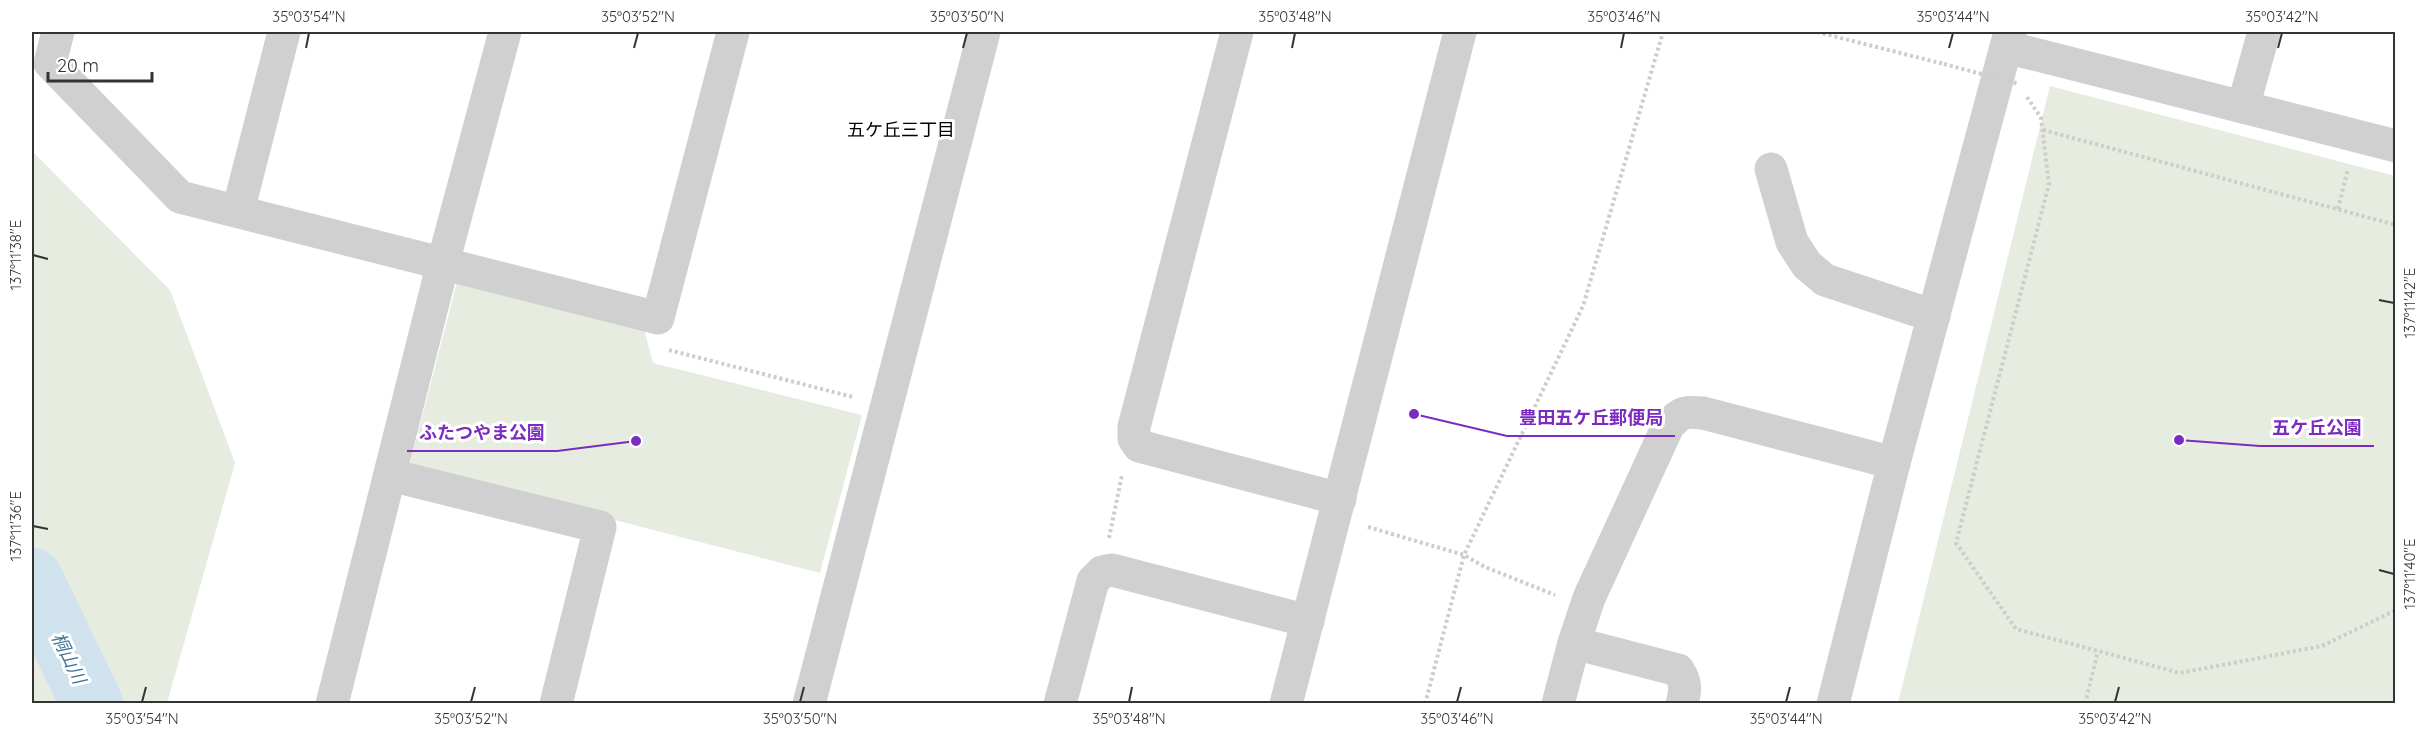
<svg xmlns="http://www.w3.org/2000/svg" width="2427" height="735" viewBox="0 0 2427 735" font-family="Quicksand,'Noto Sans JP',sans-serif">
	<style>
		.green { fill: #e6ecdf }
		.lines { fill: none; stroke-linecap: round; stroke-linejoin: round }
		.river { stroke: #cfe2ee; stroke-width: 62 }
		.path { stroke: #cdcdcd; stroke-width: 4; stroke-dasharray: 3 3; stroke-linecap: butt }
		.minor { stroke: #d0d0d0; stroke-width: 33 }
		.tertiary { stroke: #d0d0d0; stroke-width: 33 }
		.path-bridge { stroke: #cdcdcd; stroke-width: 4; stroke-dasharray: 3 3; stroke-linecap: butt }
		.ticks { fill: none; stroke: #333; stroke-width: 2 }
		.labels { text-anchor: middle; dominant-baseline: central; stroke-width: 6; stroke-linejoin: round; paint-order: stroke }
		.neighbourhood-label { font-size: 18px; fill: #000; stroke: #fff }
		.water-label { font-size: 18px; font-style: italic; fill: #3f7597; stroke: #fff }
		.leader { fill: none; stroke: #7b2cbf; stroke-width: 2 }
		.callout-dot { fill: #7b2cbf; stroke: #fff; stroke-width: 2 }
		.callout-label { font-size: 18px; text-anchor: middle; font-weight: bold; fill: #7b2cbf; stroke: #fff; stroke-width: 6; stroke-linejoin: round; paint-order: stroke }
		.neatline { fill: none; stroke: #333; stroke-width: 2 }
		.ticks-label { font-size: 15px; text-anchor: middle; fill: #333 }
	</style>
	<rect width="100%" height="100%" fill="#fff"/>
	<g class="green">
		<path d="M 2050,86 L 2395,176 L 2395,703 L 1898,703 Z"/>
		<path d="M 32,151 L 170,290 L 235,463 L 167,703 L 32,703 Z"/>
		<path d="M 457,282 L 644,329 L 653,363 L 862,415 L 820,573 L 409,467 Z"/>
	</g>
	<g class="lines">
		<path class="river" d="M 32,579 L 92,704"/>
		<g class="path">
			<path d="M 1817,32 L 1944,64"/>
			<path d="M 2027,97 L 2041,118 L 2049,184 L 1956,543 L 2016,629 L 2180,673 L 2322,646 L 2396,610"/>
			<path d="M 2043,130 L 2396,225"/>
			<path d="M 2338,209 L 2348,169"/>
			<path d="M 669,350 L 853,397"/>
			<path d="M 1368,527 L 1464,555 L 1485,567 L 1555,595"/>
			<path d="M 1109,538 L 1122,475"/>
			<path d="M 1425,704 L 1464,555 L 1583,306 L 1663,32"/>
			<path d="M 2085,704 L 2098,651"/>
		</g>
		<g class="minor">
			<path d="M 58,32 L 50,63 L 180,197 L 658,318 L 733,32"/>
			<path d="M 1237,32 L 1134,427 L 1134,439 L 1139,446 L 1340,499"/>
			<path d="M 2006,47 L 2396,146"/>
			<path d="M 2243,107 L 2264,32"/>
			<path d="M 1771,169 L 1792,242 L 1807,265 L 1825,280 L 1934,316"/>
			<path d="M 238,211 L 284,32"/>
			<path d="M 390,475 L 600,527 L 556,704"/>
			<path d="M 1574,643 L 1678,670 C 1686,682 1686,689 1682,704"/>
			<path d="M 332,704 L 443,263 L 505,32"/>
			<path d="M 1060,704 L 1093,581 L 1102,572 L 1112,570 L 1308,621"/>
			<path d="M 1286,704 L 1460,32"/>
			<path d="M 1558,704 L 1574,643 L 1589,598 L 1668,426 C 1681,412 1684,411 1703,413 L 1894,463"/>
		</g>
		<g class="tertiary">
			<path d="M 809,704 L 984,32"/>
			<path d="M 1833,704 L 1894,463 L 2010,32"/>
		</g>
		<path class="path-bridge" d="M 1944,64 L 2019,84"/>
	</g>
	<path class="ticks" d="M 306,48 L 309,33M 634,48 L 638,33M 963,48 L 967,33M 1292,48 L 1295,33M 1621,48 L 1624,33M 1949,48 L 1953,33M 2278,48 L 2282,33M 33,255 L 48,259M 2379,300 L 2394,303M 33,526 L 48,529M 2379,570 L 2394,574M 142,702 L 146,687M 471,702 L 475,687M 800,702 L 804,687M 1129,702 L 1132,687M 1457,702 L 1461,687M 1786,702 L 1790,687M 2115,702 L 2119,687"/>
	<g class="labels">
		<g class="neighbourhood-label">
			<text x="901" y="129">五ケ丘三丁目</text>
		</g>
		<g class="water-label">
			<text transform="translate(69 658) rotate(64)">桐山川</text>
		</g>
	</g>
	<path class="leader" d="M1414 414L1507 436H1675M2179 440L2260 446H2374M636 441L557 451H407"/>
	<g class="callout-dot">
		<circle cx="1414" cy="414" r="6"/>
		<circle cx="2179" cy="440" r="6"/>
		<circle cx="636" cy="441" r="6"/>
	</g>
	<g class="callout-label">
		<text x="1591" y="424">豊田五ケ丘郵便局</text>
		<text x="2317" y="434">五ケ丘公園</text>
		<text x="482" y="439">ふたつやま公園</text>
	</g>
	<rect width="2427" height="735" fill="none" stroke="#ffffff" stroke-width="66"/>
	<path d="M48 72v9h104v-9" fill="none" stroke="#333333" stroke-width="3"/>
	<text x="57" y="72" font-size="18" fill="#333333" stroke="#ffffff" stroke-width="4.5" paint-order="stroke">20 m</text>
	<rect x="33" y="33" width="2361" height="669" class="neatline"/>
	<g class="ticks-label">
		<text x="309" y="22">35°03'54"N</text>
		<text x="638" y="22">35°03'52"N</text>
		<text x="967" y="22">35°03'50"N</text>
		<text x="1295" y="22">35°03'48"N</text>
		<text x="1624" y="22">35°03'46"N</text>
		<text x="1953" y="22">35°03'44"N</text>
		<text x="2282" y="22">35°03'42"N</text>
		<text transform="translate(16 255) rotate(-90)" y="5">137°11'38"E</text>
		<text transform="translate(2410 303) rotate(-90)" y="5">137°11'42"E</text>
		<text transform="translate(16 526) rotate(-90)" y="5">137°11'36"E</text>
		<text transform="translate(2410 574) rotate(-90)" y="5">137°11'40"E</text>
		<text x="142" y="724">35°03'54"N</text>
		<text x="471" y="724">35°03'52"N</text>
		<text x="800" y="724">35°03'50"N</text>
		<text x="1129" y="724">35°03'48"N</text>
		<text x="1457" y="724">35°03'46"N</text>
		<text x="1786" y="724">35°03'44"N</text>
		<text x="2115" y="724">35°03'42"N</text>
	</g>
</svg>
